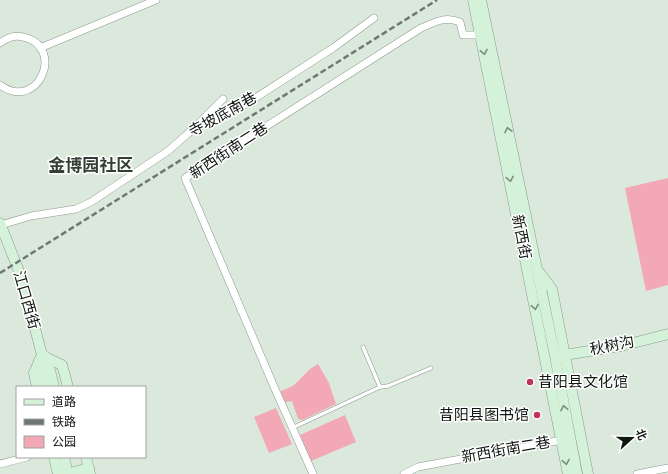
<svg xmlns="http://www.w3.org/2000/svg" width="668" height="474" viewBox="0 0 668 474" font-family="'Sofia Sans Condensed','Noto Sans SC',sans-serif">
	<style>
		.green { fill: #f3a8b6 }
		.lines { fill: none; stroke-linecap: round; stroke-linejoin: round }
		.lane-casing { stroke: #8c998d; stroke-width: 4.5 }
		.street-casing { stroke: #8c998d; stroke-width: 8 }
		.secondary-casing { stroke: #8c998d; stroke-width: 11 }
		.lane { stroke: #fff; stroke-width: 3.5 }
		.street { stroke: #fff; stroke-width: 7 }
		.secondary { stroke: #d4f2d9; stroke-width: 10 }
		.rail { stroke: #6e7870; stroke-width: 2.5; stroke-dasharray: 6 3; stroke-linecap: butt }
		.oneway { stroke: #7c8f7f }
		.poi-dot { fill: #c1335f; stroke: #fff; stroke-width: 1.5 }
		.labels { text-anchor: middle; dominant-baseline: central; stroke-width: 3; stroke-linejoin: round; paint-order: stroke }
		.street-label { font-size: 15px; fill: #101611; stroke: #fff }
		.poi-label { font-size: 15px; fill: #101611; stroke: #fff; text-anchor: start }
		.quarter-label { font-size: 17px; font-weight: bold; fill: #333f34; stroke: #fff }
	</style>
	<rect width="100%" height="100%" fill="#dae9dc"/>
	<g class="green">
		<path d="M 668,178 L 668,285 L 646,291 L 625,188 Z"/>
		<path d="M 318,364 L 329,383 L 336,404 L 302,420 L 298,419 L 292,401 L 286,402 L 281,397 L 281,391 L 293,386 L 310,369 Z"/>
		<path d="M 276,408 L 292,444 L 269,453 L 254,417 Z"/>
		<path d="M 345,415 L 356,442 L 311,461 L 300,435 Z"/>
	</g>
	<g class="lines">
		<g class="lane-casing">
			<g id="lane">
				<path d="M 380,387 L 388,386 L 431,368"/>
				<path d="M 292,428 L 380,387 L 363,347"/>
			</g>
		</g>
		<g class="street-casing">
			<g id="street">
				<path d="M 0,43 C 7,38 15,35 23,37 C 66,46 39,113 0,85"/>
				<path d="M 40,48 L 156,0"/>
				<path d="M 198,124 L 223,99"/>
				<path d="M 1,225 L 31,216 L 76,209 L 91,202 L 168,151 L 192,130 L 246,104 L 333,48 L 374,18"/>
				<path d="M 0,464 L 27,457"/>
				<path d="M 313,474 L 275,389 L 185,178 L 421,28 C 436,22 444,16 460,22 L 463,35 L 480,35"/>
				<path d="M 404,474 L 418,467 L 562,440"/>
				<path d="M 637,474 L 668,468"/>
			</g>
		</g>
		<g class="secondary-casing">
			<g id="secondary">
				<path d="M 473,0 L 568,474"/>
				<path d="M 481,0 L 555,356 L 577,474"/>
				<path d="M 0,223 L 22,279 L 42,355 L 34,373 L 37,387"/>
				<path d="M 539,272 L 552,289 L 588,474"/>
				<path d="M 44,356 L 47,358 L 54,387"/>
				<path d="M 558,356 L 621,346 L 668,334"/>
				<path d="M 47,358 L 62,365 L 68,387"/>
				<path d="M 39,361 L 46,387"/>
				<path d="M 54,457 L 58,474"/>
				<path d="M 64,457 L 68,474"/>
				<path d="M 86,457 L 90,474"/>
				<path d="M 74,472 L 89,468"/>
			</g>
		</g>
		<use href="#lane" class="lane"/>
		<use href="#street" class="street"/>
		<use href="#secondary" class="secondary"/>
		<path class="rail" d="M 0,273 L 437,0"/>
	</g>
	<defs><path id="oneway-chevron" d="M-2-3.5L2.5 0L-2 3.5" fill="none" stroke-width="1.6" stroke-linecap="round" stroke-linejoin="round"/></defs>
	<g class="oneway">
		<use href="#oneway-chevron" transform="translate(484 52) rotate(79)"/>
		<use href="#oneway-chevron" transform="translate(508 130) rotate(-102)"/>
		<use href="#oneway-chevron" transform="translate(510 179) rotate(79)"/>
		<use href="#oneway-chevron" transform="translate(535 307) rotate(79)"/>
		<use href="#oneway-chevron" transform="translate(564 408) rotate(-101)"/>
		<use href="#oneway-chevron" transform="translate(566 462) rotate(80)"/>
	</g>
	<g class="poi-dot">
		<circle cx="530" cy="382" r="4"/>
		<circle cx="537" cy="415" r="4"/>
	</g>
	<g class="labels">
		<g class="street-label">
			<text transform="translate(223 115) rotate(-29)">寺坡底南巷</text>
			<text transform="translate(229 151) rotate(-33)">新西街南二巷</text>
			<text transform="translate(521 237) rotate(79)">新西街</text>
			<text transform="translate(26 300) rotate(74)">江口西街</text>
			<text transform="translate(612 346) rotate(-11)">秋树沟</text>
			<text transform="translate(506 450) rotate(-10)">新西街南二巷</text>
		</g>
		<g class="poi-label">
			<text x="538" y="382">昔阳县文化馆</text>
			<text x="529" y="415" text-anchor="end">昔阳县图书馆</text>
		</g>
		<g class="quarter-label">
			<text x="91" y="166">金博园社区</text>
		</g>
	</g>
	<rect x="16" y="386" width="130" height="72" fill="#ffffff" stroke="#9fa2a0"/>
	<rect x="24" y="399" width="20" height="6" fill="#d4f2d9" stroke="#9fa2a0"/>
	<text x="52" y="406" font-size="12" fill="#101611">道路</text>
	<rect x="24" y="419" width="20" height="6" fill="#6e7870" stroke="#9fa2a0"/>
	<text x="52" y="426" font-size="12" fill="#101611">铁路</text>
	<rect x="24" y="436" width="20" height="12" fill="#f3a8b6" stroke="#9fa2a0"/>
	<text x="52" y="446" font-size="12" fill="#101611">公园</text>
	<g transform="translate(632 438) rotate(69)" stroke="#ffffff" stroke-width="3" paint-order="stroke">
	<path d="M0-3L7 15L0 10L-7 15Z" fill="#101611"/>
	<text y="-6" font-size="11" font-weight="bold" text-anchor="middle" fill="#101611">北</text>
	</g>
</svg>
